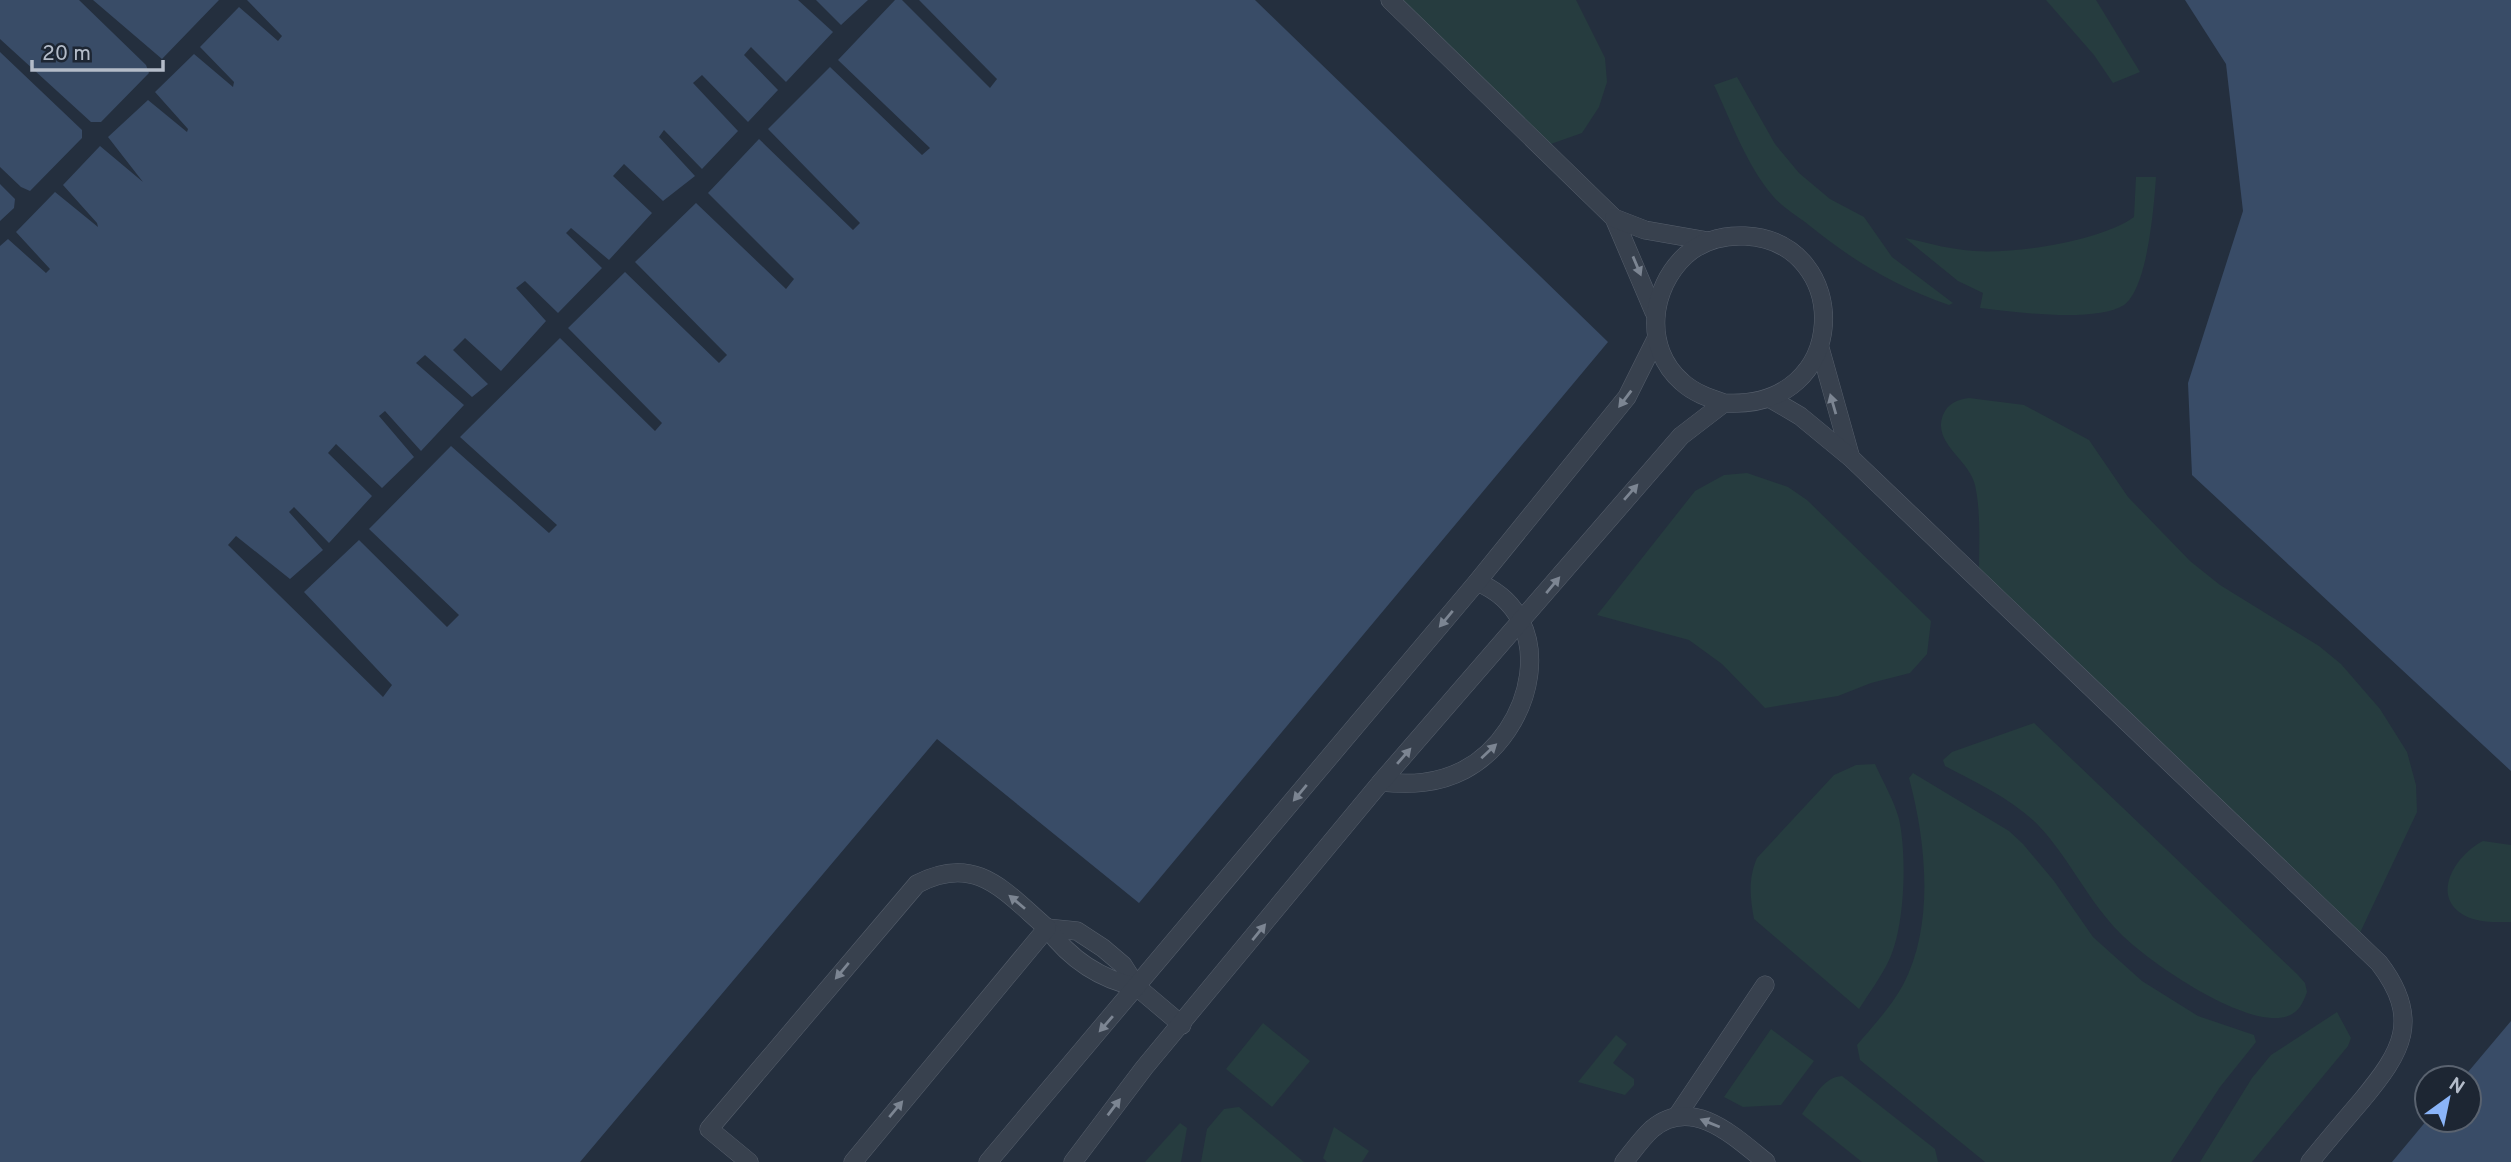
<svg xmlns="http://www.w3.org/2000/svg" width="2511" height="1162" viewBox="0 0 2511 1162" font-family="Overpass,sans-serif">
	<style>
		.green { fill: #263c3f }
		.water { fill: #394c67 }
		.pier { fill: #242f3e }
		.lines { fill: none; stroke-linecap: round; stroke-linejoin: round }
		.lane-casing { stroke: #565f6c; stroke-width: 19 }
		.lane { stroke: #38414e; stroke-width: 18 }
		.oneway { fill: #7c8592 }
	</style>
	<rect width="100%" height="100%" fill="#242f3e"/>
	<g class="green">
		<path d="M 1402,0 L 1576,0 L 1605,58 L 1607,82 L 1599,107 L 1582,133 L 1548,145 Z"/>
		<path d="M 2046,0 L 2096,0 L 2140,72 L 2113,83 L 2094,55 Z"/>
		<path d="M 1737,77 L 1775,144 L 1799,173 L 1830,199 L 1864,217 L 1892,257 L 1953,303 L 1949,305 C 1894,286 1850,259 1805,222 C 1794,214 1780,205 1772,195 C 1746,164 1731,121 1714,85 Z"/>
		<path d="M 2136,177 L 2156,177 C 2154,205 2148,288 2124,305 C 2097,323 2012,312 1980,308 L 1983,293 L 1958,281 L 1905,238 C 1925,242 1944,248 1964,250 C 2006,256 2100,242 2134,217 Z"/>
		<path d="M 1969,398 L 2024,405 L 2089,440 L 2128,497 L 2190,561 L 2220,585 L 2319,646 L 2341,664 L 2380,709 L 2407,752 L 2416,785 L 2417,812 L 2358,937 L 1979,572 C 1979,544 1981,512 1975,485 C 1969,459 1932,443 1943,415 C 1948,403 1957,400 1969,398 Z"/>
		<path d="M 1747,473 L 1788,487 L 1807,500 L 1931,621 L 1927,654 L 1910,673 L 1871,683 L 1838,696 L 1765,708 L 1722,664 L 1689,640 L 1597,615 L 1695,491 L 1724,475 Z"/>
		<path d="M 2034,723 L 2297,974 L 2305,983 L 2307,992 C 2303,1003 2299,1012 2288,1016 C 2248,1031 2147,961 2120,933 C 2088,901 2070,859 2039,826 C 2014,800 1977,783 1945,766 L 1943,760 L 1952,752 Z"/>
		<path d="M 1875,764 C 1883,782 1894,800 1899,819 C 1907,855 1905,924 1890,958 C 1882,976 1869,993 1859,1009 L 1754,919 C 1750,897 1748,879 1757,858 L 1834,775 L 1856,765 Z"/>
		<path d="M 1913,773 L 2009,831 L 2023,844 L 2054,881 L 2093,937 L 2142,981 L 2198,1016 L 2254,1035 L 2256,1042 L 2220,1087 L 2171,1162 L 1985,1162 L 1860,1060 L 1857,1045 C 1873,1026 1891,1007 1903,985 C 1935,924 1926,842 1909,778 Z"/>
		<path d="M 2483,841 L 2511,845 L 2511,922 C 2499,922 2485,923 2473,919 C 2427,903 2452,857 2483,841 Z"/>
		<path d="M 2337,1012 L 2351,1038 L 2348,1046 L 2252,1162 L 2200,1162 L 2252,1078 L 2271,1055 Z"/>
		<path d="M 1263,1023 L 1310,1061 L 1272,1107 L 1226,1069 Z"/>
		<path d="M 1771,1029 L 1814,1061 L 1781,1105 L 1743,1107 L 1724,1097 Z"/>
		<path d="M 1616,1035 L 1627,1044 L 1613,1063 L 1634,1079 L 1634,1085 L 1625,1095 L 1578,1082 Z"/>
		<path d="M 1842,1076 L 1935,1149 L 1938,1162 L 1862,1162 L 1802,1114 C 1813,1099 1823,1077 1842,1076 Z"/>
		<path d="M 1239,1107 L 1304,1162 L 1201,1162 L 1207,1129 L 1224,1109 Z"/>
		<path d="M 1180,1123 L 1187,1128 L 1181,1162 L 1145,1162 Z"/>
		<path d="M 1334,1127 L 1369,1151 L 1362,1162 L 1327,1162 L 1323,1158 Z"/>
	</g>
	<g class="water">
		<path d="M 0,0 L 1255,0 L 1608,342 L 1139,903 L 937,739 L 580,1162 L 0,1162 Z"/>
		<path d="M 2185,0 L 2511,0 L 2511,771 L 2192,475 L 2188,383 L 2243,211 L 2226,64 Z"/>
		<path d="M 2511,1021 L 2511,1162 L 2392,1162 L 2427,1120 L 2469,1120 L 2469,1078 L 2463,1078 Z"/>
	</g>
	<g class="pier">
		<path d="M 79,0 L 93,0 L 162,59 L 219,0 L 247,0 L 282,36 L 278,41 L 239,7 L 200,47 L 234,82 L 233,87 L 194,54 L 155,92 L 188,129 L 187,132 L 148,100 L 108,137 L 143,182 L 100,146 L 63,185 L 97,223 L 98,227 L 55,192 L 16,232 L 50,269 L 46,273 L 8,239 L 0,246 L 0,221 L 14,208 L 15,199 L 0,184 L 0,167 L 21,187 L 30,191 L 82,138 L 82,130 L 0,52 L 0,39 L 91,122 L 101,122 L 149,73 L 146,65 Z"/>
		<path d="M 798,0 L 816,0 L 841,25 L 868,0 L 895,0 L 838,60 L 930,148 L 922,155 L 830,67 L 768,129 L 860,223 L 853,230 L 759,139 L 708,193 L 794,279 L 786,289 L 696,203 L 635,262 L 727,355 L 719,363 L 625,272 L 568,328 L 662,423 L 655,431 L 560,338 L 460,437 L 557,525 L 549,533 L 451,446 L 369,529 L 459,615 L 447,627 L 359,540 L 304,592 L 392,685 L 383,697 L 228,545 L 236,536 L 290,579 L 323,550 L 289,512 L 294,507 L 329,543 L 372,496 L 328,453 L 336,444 L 382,488 L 414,457 L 379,416 L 385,411 L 421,451 L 464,405 L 416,363 L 425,355 L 472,397 L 488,384 L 453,350 L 465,338 L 501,371 L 546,321 L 516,288 L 525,281 L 558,313 L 602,268 L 566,233 L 571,228 L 609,260 L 652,213 L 613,176 L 624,164 L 663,201 L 695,176 L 659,137 L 664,130 L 702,169 L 738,131 L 693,83 L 702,75 L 748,122 L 778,90 L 744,55 L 751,47 L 786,82 L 833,32 Z"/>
		<path d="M 902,0 L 919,0 L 997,79 L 990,88 Z"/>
	</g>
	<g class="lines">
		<g class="lane-casing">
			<g id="lane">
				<path d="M 1390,0 L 1614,218 L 1654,312"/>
				<path d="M 1614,218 L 1645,230 L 1708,241"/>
				<path d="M 1820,348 L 1850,455"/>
				<path d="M 1771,399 L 1800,416 L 1851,458 L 2379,963 C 2422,1019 2402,1052 2362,1100 C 2344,1121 2327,1141 2310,1162"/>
				<path d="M 1381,782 C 1410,785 1437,784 1464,770 C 1534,733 1562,617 1477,582"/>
				<path d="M 1047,928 L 1077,931 L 1103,948 L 1123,965 L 1137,987 L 1182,1025"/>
				<path d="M 1047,928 C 1070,959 1099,979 1137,987"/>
				<path d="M 1677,1116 L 1765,985"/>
				<path d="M 749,1162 L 709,1129 L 917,884 C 976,853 1004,891 1047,928 L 853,1162"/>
				<path d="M 988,1162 L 1477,582 L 1627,397 L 1656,339"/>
				<path d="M 1073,1162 L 1144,1068 L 1381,782 L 1681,436 L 1724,403 C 1853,411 1853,241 1745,236 C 1723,235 1702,241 1686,255 C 1650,288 1643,348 1682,382 C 1694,393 1709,398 1724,403"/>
				<path d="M 1624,1162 C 1633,1151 1642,1138 1652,1129 C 1692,1095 1735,1137 1766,1162"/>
			</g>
		</g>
		<use href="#lane" class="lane"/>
	</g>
	<defs><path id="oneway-solid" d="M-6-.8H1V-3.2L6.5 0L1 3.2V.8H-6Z" transform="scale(1.75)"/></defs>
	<g class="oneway">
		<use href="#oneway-solid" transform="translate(1637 266) rotate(67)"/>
		<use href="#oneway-solid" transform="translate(1625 399) rotate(127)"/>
		<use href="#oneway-solid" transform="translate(1833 404) rotate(-106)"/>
		<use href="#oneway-solid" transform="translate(1631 492) rotate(-49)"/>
		<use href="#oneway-solid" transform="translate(1553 585) rotate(-50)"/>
		<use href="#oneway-solid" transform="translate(1446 619) rotate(130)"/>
		<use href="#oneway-solid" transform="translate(1489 751) rotate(-43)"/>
		<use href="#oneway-solid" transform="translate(1404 756) rotate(-49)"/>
		<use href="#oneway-solid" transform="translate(1300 793) rotate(130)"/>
		<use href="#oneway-solid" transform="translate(1017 902) rotate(-140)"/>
		<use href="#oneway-solid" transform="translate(1259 932) rotate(-51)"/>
		<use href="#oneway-solid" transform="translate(842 971) rotate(130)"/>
		<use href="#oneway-solid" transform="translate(1106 1024) rotate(131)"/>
		<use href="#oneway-solid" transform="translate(1114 1107) rotate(-53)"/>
		<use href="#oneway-solid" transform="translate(896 1109) rotate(-50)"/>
		<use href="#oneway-solid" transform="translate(1710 1123) rotate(-158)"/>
	</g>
	<g transform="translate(2448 1099) rotate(33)"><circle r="33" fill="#1d2633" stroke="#59626f" stroke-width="2"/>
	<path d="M0-5L12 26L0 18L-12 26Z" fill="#8ab4f8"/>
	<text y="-10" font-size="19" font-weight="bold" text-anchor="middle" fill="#b4bcc9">N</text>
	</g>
	<path d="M32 60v10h131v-10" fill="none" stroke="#b4bcc9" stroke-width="3.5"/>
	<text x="42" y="60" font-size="21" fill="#b4bcc9" stroke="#1d2633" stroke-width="5" paint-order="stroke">20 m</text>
</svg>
